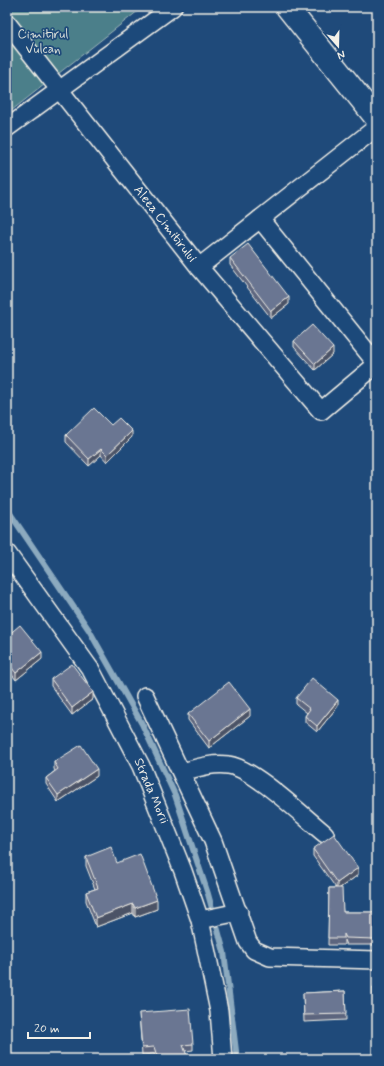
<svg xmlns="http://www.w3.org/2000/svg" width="384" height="1066" viewBox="0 0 384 1066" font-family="Mynerve,sans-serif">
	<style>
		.green { fill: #4c7f8a; stroke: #a0b8b9 }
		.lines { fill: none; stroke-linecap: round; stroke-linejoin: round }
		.stream { stroke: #8caabf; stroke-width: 6 }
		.street-casing { stroke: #f4f1e8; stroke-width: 20 }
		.secondary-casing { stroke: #f4f1e8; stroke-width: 25 }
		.street { stroke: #1f4a7a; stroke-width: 17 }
		.secondary { stroke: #1f4a7a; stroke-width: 22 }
		.wall { fill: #5c657e; stroke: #f4f1e8 }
		.shaded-wall { fill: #4b5366; stroke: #f4f1e8 }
		.building { fill: #6b7692; stroke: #f4f1e8 }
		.labels { text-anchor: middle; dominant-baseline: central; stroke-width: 3.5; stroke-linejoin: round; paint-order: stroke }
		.park-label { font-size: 13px; fill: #dbe0da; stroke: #1f4a7a }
		.street-label { font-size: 13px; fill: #f4f1e8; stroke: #1f4a7a }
	</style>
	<rect width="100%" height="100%" fill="#1f4a7a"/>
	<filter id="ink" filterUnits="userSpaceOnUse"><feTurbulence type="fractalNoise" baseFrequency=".025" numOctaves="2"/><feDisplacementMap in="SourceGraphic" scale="8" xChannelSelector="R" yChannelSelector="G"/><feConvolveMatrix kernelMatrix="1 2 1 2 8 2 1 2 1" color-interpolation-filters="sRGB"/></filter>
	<g filter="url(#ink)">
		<path class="green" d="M 7,7 L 143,7 L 7,114 Z"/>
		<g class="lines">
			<path class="stream" d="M 7,509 L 89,630 L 142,724 L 175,795 L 208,894 L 224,952 L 237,1059"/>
			<g class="street-casing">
				<g id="street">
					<path d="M 7,23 L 199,267 L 377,127"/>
					<path d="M 7,128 L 173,7"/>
					<path d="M 260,219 L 377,364"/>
					<path d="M 199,267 L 321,411 L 377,364"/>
					<path d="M 7,553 L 91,670 L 141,766 L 183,871 L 200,920 L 219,1011 L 223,1059"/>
					<path d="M 145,696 L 213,841 L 248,942 L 254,950 L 270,957 L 377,960"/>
					<path d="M 182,772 C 197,768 212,763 228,765 C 252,767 304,817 325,834"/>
					<path d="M 200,920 L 239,912"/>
				</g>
			</g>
			<g class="secondary-casing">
				<path id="secondary" d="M 287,7 L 377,119"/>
			</g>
			<use href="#street" class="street"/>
			<use href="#secondary" class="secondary"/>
		</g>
		<g class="wall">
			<path d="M 230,258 L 289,304 L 271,318 L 230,265 Z"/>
			<path d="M 294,341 L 333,354 L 315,370 L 294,347 Z"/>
			<path d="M 111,425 L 132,437 L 107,462 L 101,455 L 89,466 L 66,442 L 66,435 Z"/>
			<path d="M 7,636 L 42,659 L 16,680 L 7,668 Z"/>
			<path d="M 51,679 L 93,699 L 72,715 L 51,686 Z"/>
			<path d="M 296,698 L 338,706 L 317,732 L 305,722 L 305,716 L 307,713 L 296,704 Z"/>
			<path d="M 188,714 L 250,716 L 209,748 L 188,720 Z"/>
			<path d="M 54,762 L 97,776 L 58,802 L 46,784 L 46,778 L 55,771 L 54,769 Z"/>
			<path d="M 313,849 L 358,875 L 340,888 L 343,912 L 375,912 L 374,945 L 346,945 L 344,940 L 344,945 L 328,945 L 329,888 L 336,888 L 313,856 Z"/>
			<path d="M 86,857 L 117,863 L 157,909 L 135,917 L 133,913 L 96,927 L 86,901 L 86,892 L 95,889 L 86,866 Z"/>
			<path d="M 377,986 L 377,1002 L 373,995 L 373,988 Z"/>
			<path d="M 345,991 L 346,1020 L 304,1022 L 303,993 Z"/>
			<path d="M 139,1013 L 193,1044 L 193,1050 L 185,1051 L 188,1059 L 156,1059 L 154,1054 L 142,1055 Z"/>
		</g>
		<g class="shaded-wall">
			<path d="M 289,297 L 289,304 L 271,318 L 271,311 Z"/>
			<path d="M 333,348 L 333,354 L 315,370 L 315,364 Z"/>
			<path d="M 132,431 L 132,437 L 107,462 L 107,455 Z"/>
			<path d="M 101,449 L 101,455 L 89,466 L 89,459 Z"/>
			<path d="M 42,652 L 42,659 L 16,680 L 16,673 Z"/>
			<path d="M 93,692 L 93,699 L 72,715 L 72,708 Z"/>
			<path d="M 338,700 L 338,706 L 317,732 L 317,726 Z"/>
			<path d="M 250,709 L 250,716 L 209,748 L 209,741 Z"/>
			<path d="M 97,769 L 97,776 L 58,802 L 58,795 Z"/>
			<path d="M 358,868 L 358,875 L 337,890 L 337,883 Z"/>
			<path d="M 157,900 L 157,909 L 135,917 L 135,908 Z"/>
			<path d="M 133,904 L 133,913 L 96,927 L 96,918 Z"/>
		</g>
		<g class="building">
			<path d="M 248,244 L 289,297 L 271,311 L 230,258 Z"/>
			<path d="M 312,325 L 333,348 L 315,364 L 294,341 Z"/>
			<path d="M 94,408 L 111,425 L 119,418 L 132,431 L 107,455 L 101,449 L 89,459 L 66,435 Z"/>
			<path d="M 20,625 L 42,652 L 16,673 L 7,662 L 7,636 Z"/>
			<path d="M 72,664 L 93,692 L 72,708 L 51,679 Z"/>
			<path d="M 312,678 L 338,700 L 317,726 L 305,716 L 310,709 L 296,698 Z"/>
			<path d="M 229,682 L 250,709 L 209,741 L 188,714 Z"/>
			<path d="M 81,745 L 97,769 L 58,795 L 46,778 L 58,769 L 54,762 Z"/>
			<path d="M 334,834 L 358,868 L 337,883 L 313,849 Z"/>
			<path d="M 111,847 L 117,863 L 140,854 L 157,900 L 135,908 L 133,904 L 96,918 L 86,892 L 98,888 L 86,857 Z"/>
			<path d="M 329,888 L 342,888 L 343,912 L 375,912 L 374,939 L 346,938 L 344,934 L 344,938 L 328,938 Z"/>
			<path d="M 377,986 L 377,995 L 373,988 Z"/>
			<path d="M 345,991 L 346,1014 L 304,1015 L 303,993 Z"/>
			<path d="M 190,1009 L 193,1044 L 183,1045 L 188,1059 L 158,1059 L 154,1047 L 142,1048 L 139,1013 Z"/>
		</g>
	</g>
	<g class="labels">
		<g class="park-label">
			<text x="43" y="34">Cimitirul<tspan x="43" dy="15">Vulcan</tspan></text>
		</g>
		<g class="street-label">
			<text transform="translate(165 224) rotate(52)">Aleea Cimitirului</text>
			<text transform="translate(151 791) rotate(67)">Strada Morii</text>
		</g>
	</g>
	<rect width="384" height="1066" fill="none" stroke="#1f4a7a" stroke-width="24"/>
	<rect x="12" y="12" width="360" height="1042" fill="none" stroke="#f4f1e8" stroke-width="1.5" filter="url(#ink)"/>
	<g transform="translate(338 46) rotate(160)" stroke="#1f4a7a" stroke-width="3" paint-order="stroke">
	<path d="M0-3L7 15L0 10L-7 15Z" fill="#f4f1e8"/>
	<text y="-6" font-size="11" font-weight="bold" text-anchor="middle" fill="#f4f1e8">N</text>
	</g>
	<path d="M28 1032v6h62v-6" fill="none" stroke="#f4f1e8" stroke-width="2"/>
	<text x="34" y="1032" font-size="12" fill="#f4f1e8" stroke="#1f4a7a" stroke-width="3" paint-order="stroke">20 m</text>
</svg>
